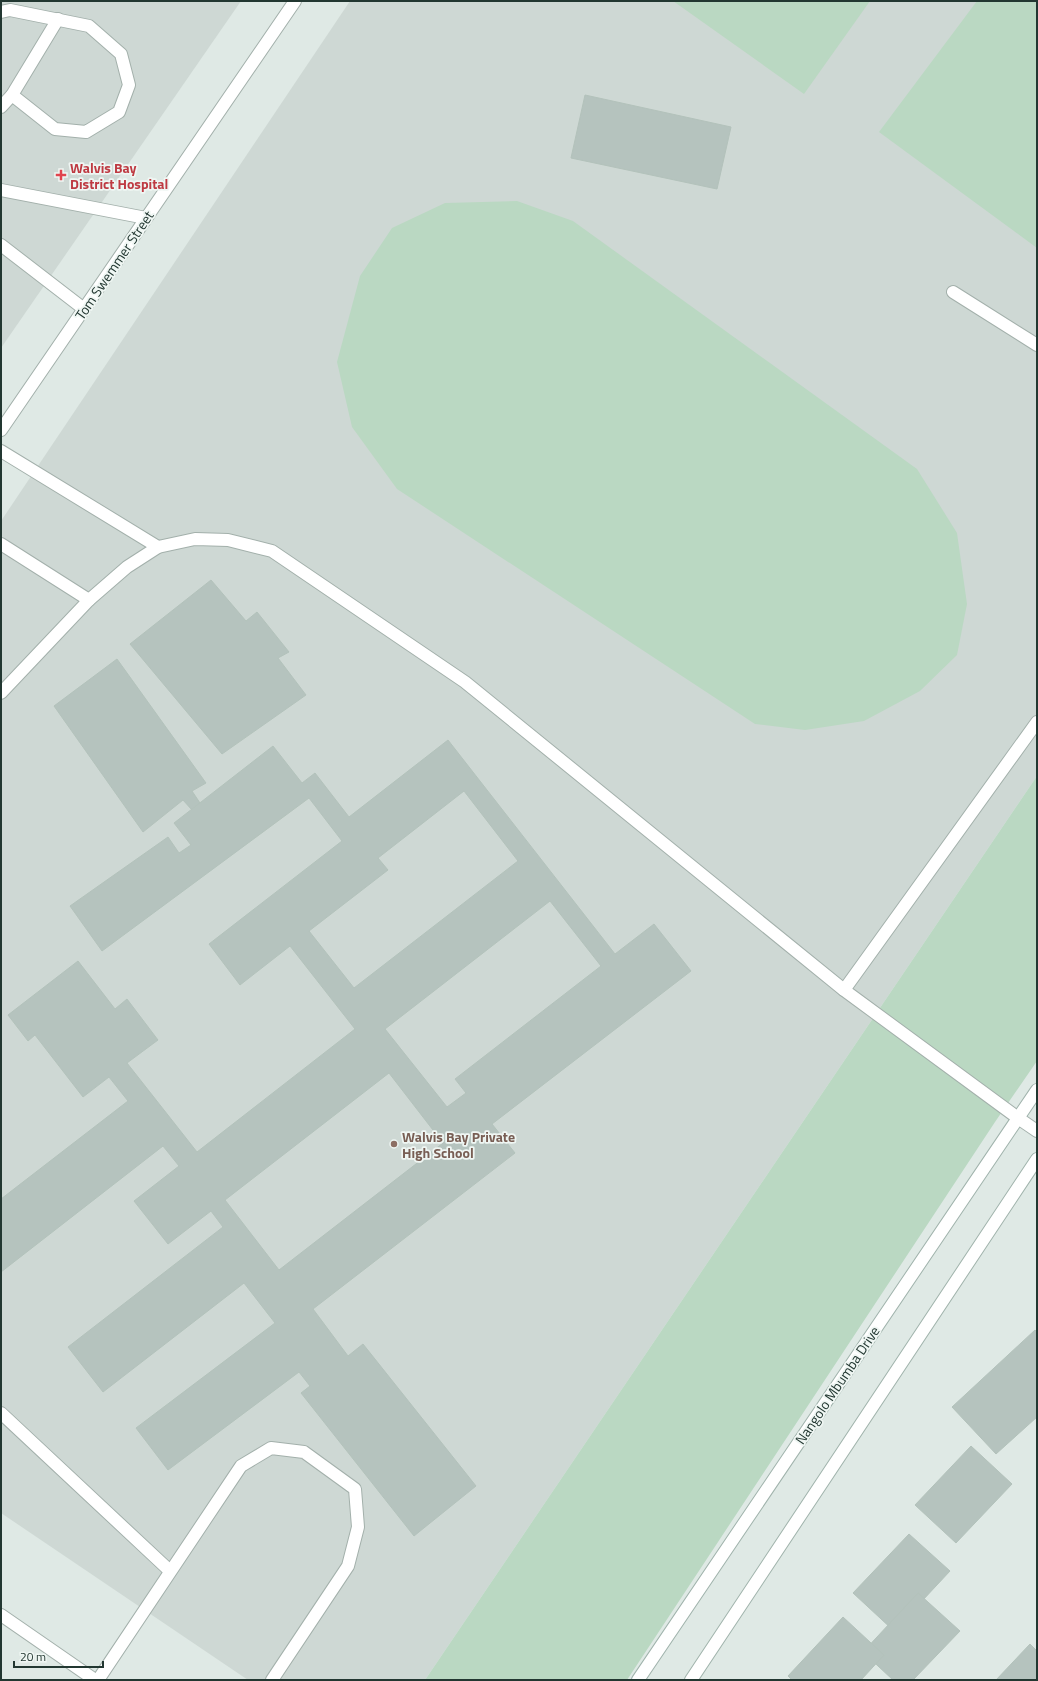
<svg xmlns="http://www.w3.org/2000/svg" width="1038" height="1681" viewBox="0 0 1038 1681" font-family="'Titillium Web',sans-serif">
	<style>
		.built { fill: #ced8d4 }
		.green { fill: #bad8c2 }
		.building { fill: #b5c3be; stroke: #b3c2bb; fill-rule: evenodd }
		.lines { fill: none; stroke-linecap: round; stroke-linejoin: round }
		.lane-casing { stroke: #a3b0ab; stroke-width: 14 }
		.street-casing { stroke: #a3b0ab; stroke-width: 14 }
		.secondary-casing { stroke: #a0b3ac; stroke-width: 14 }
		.lane { stroke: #fff; stroke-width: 12 }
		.street { stroke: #fff; stroke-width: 12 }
		.secondary { stroke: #fff; stroke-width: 12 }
		.health-dot { fill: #e0444e; stroke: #eff6f3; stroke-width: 1.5 }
		.education-dot { fill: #8d6e63; stroke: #eff6f3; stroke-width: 1.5 }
		.labels { text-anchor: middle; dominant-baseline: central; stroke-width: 3.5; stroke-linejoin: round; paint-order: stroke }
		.health-label { font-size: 14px; font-weight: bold; fill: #be3a42; stroke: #eff6f3; text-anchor: start }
		.street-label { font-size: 14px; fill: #223731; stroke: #eff6f3 }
		.education-label { font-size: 14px; font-weight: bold; fill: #785e54; stroke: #eff6f3; text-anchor: start }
	</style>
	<rect width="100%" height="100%" fill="#dfe9e5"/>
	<g class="built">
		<path d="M 1,1 L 241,1 L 1,348 Z"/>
		<path d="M 350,1 L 1037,1 L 1037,776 L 425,1680 L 248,1680 L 1,1513 L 1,521 Z"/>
	</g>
	<g class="green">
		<path d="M 673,1 L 870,1 L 804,94 Z"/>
		<path d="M 977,1 L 1037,1 L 1037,248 L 879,132 Z"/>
		<path d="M 517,201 L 573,221 L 917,469 L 957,533 L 967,604 L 957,655 L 920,691 L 864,721 L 805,730 L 755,724 L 397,489 L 352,427 L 337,362 L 360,276 L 392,228 L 445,203 Z"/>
		<path d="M 1037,776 L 1037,1061 L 995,1122 L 627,1680 L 425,1680 Z"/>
	</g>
	<g class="building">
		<path d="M 585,95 L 731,127 L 717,189 L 571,158 Z"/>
		<path d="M 211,580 L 246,621 L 257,612 L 289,652 L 278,658 L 306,695 L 222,754 L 130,644 Z"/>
		<path d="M 117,659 L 206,783 L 192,791 L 200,803 L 192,810 L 183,800 L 143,832 L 54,706 Z"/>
		<path d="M 448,740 L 615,954 L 654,924 L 691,971 L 492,1124 L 515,1153 L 313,1309 L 348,1356 L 363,1344 L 476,1486 L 414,1536 L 301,1393 L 310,1386 L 299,1372 L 168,1470 L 136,1428 L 275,1323 L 244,1283 L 103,1392 L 68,1347 L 223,1227 L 211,1211 L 168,1244 L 134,1201 L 179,1166 L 163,1146 L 1,1272 L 1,1199 L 128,1101 L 109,1077 L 83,1097 L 35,1035 L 28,1041 L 8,1015 L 78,961 L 115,1009 L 127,999 L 158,1040 L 127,1063 L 197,1152 L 355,1029 L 290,946 L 240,985 L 209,944 L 342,841 L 309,798 L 102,951 L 70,906 L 168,837 L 179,853 L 191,845 L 174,823 L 273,746 L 302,783 L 315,773 L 349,817 ZM 464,791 L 518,861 L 354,988 L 309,931 L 388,870 L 378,858 ZM 550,901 L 601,966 L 455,1079 L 466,1093 L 447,1107 L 385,1029 ZM 389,1073 L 443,1143 L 279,1270 L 225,1200 Z"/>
		<path d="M 1035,1330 L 1037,1332 L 1037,1417 L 996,1454 L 952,1407 Z"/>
		<path d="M 971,1446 L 1012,1484 L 956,1543 L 915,1505 Z"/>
		<path d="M 909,1534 L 950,1571 L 894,1631 L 853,1593 Z"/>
		<path d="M 918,1593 L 960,1631 L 913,1680 L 893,1680 L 863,1652 Z"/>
		<path d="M 843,1617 L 884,1655 L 861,1680 L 792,1680 L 788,1676 Z"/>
		<path d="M 1030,1644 L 1037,1651 L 1037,1680 L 996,1680 Z"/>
	</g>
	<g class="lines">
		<g class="lane-casing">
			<g id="lane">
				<path d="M 1,12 L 10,10 L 89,26 L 121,54 L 129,85 L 119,112 L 86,132 L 55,129 L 12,95"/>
				<path d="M 1,107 L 12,95 L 58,19"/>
				<path d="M 1,190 L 146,218"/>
				<path d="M 1,245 L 84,309"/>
				<path d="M 953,292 L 1037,345"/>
				<path d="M 1,451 L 158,547"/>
				<path d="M 1,544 L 89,600"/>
				<path d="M 1,693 L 89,600 L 127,567 L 158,547 L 195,539 L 228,540 L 272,551 L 465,682 L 844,990 L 1018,1118"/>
				<path d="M 844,990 L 1037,722"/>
				<path d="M 1,1413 L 170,1571"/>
				<path d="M 98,1680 L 241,1466 L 271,1448 L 304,1452 L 355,1489 L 358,1527 L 348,1566 L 272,1680"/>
			</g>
		</g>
		<g class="street-casing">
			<g id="street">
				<path d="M 1,430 L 295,1"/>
				<path d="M 1018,1118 L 1037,1131"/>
				<path d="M 1,1615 L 95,1680"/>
			</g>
		</g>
		<g class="secondary-casing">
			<g id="secondary">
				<path d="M 638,1680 L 1037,1090"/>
				<path d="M 691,1680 L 1037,1159"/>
			</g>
		</g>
		<use href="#lane" class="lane"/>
		<use href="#street" class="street"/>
		<use href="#secondary" class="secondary"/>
	</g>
	<path class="health-dot" d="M59 169h4v4h4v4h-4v4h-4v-4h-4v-4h4z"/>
	<circle class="education-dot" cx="394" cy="1144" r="4"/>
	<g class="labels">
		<g class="health-label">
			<text x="70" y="167">Walvis Bay<tspan x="70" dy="16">District Hospital</tspan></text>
		</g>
		<g class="street-label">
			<text transform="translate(114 265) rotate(-56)">Tom Swemmer Street</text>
			<text transform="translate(837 1385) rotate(-56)">Nangolo Mbumba Drive</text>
		</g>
		<g class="education-label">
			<text x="402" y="1136">Walvis Bay Private<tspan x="402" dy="16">High School</tspan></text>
		</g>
	</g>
	<rect width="1038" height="1681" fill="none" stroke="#223731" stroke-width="4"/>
	<path d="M14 1661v6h89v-6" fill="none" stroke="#223731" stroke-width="2"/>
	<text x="20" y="1661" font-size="12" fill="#223731" stroke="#eff6f3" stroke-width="3" paint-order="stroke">20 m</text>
</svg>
